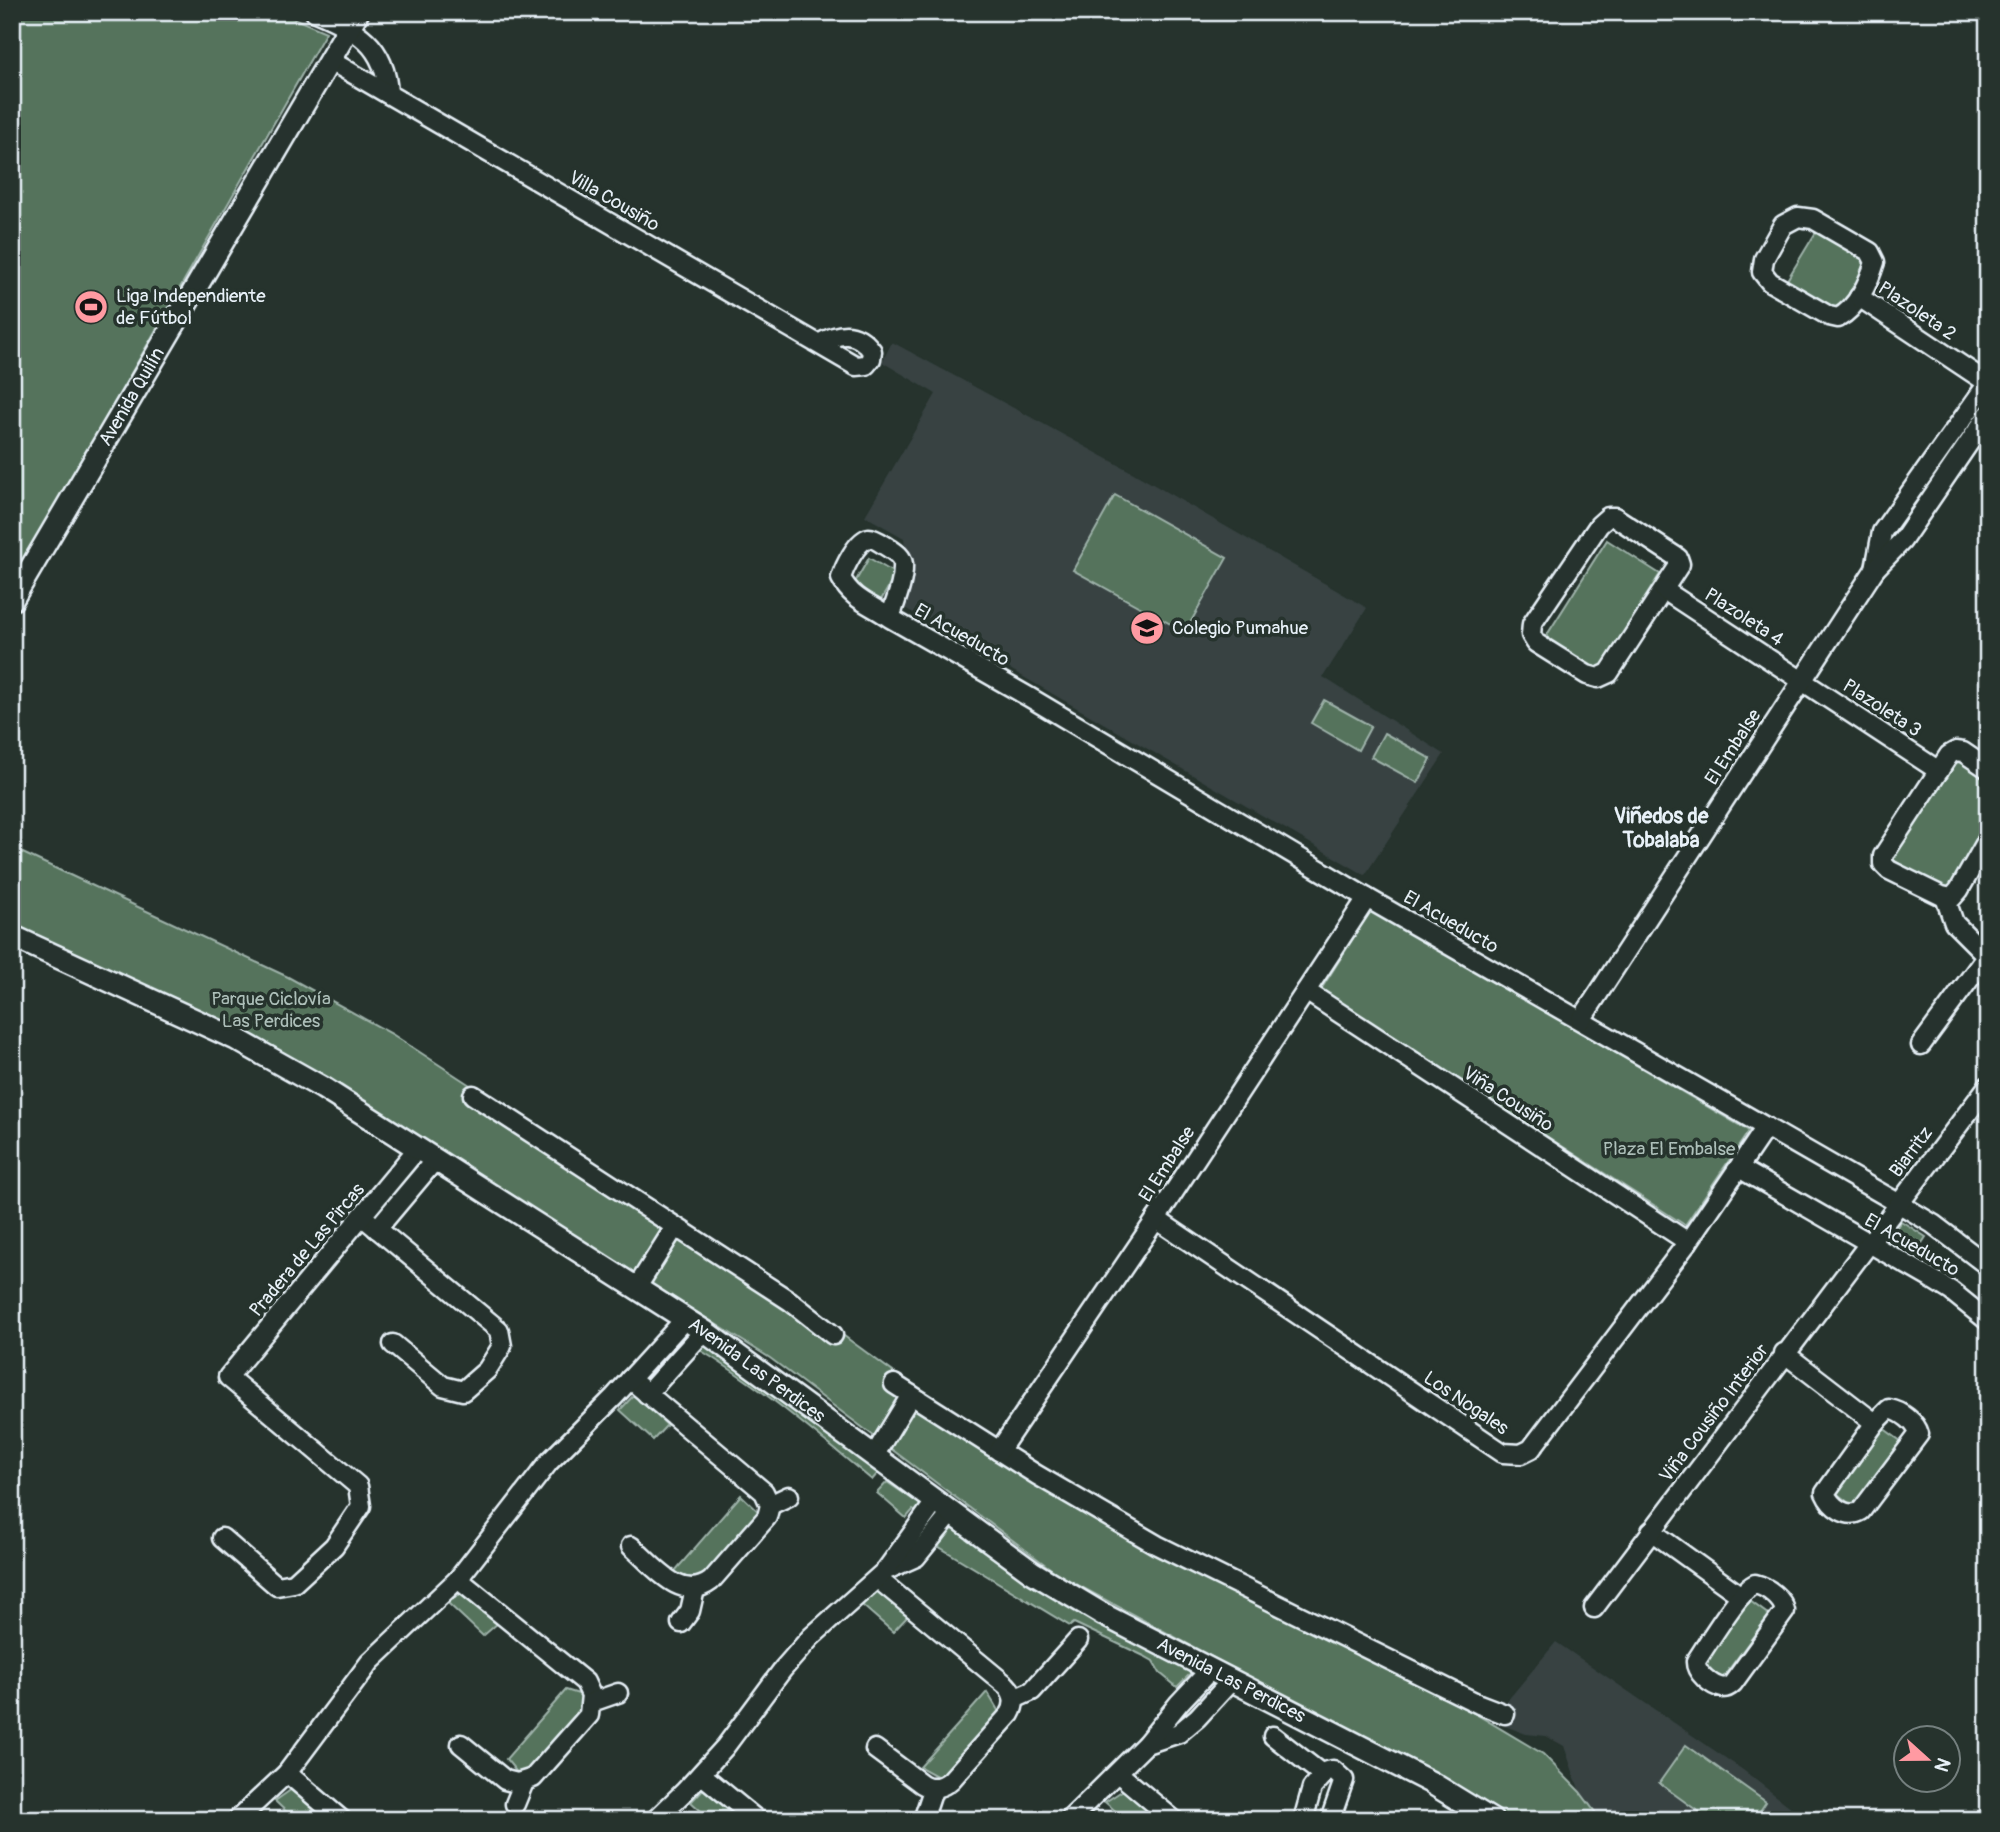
<svg xmlns="http://www.w3.org/2000/svg" width="2000" height="1832" viewBox="0 0 2000 1832" font-family="Pangolin,sans-serif">
	<style>
		.built { fill: #374242 }
		.green { fill: #55735b; stroke: #9eb2aa; stroke-width: 2 }
		.lines { fill: none; stroke-linecap: round; stroke-linejoin: round }
		.minor-casing { stroke: #e8f1f8; stroke-width: 23 }
		.tertiary-casing { stroke: #e8f1f8; stroke-width: 26 }
		.minor { stroke: #26332d; stroke-width: 18 }
		.tertiary { stroke: #26332d; stroke-width: 21 }
		.labels { text-anchor: middle; dominant-baseline: central; stroke-width: 7; stroke-linejoin: round; paint-order: stroke }
		.street-label { font-size: 19px; fill: #e8f1f8; stroke: #26332d }
		.poi-label { font-size: 19px; fill: #e8f1f8; stroke: #26332d; text-anchor: start }
		.park-label { font-size: 19px; fill: #adbfb9; stroke: #26332d }
		.neighbourhood-label { font-size: 21px; font-weight: bold; fill: #e8f1f8; stroke: #26332d }
	</style>
	<rect width="100%" height="100%" fill="#26332d"/>
	<filter id="ink" filterUnits="userSpaceOnUse"><feTurbulence type="fractalNoise" baseFrequency=".0143" numOctaves="2"/><feDisplacementMap in="SourceGraphic" scale="14" xChannelSelector="R" yChannelSelector="G"/><feConvolveMatrix kernelMatrix="1 2 1 2 8 2 1 2 1" color-interpolation-filters="sRGB"/></filter>
	<g filter="url(#ink)">
		<g class="built">
			<path d="M 892,342 L 1130,471 L 1367,608 L 1323,677 L 1444,754 L 1365,875 L 903,607 L 910,591 L 904,538 L 865,516 L 936,394 L 882,362 Z"/>
			<path d="M 1556,1642 L 1743,1770 L 1807,1820 L 1601,1820 L 1580,1792 L 1564,1746 L 1546,1736 L 1526,1734 L 1505,1726 L 1507,1701 Z"/>
		</g>
		<g class="green">
			<path d="M 12,12 L 279,12 L 326,32 L 12,582 Z"/>
			<path d="M 1816,232 L 1872,265 L 1840,318 L 1784,285 Z"/>
			<path d="M 1115,495 L 1227,558 L 1185,632 L 1073,570 Z"/>
			<path d="M 1607,540 L 1660,574 L 1593,680 L 1540,646 Z"/>
			<path d="M 869,558 L 896,574 L 881,600 L 854,584 Z"/>
			<path d="M 1324,700 L 1371,726 L 1358,750 L 1311,723 Z"/>
			<path d="M 1384,733 L 1431,759 L 1418,783 L 1371,757 Z"/>
			<path d="M 1954,757 L 1988,777 L 1988,837 L 1952,896 L 1892,859 Z"/>
			<path d="M 12,848 L 288,977 L 392,1034 L 765,1278 L 1035,1476 L 1154,1551 L 1474,1713 L 1543,1754 L 1580,1792 L 1601,1820 L 1506,1820 L 1438,1778 L 1059,1575 L 770,1358 L 354,1098 L 12,931 Z"/>
			<path d="M 1371,910 L 1749,1131 L 1685,1225 L 1320,991 Z"/>
			<path d="M 1901,1221 L 1926,1237 L 1912,1258 L 1887,1242 Z"/>
			<path d="M 700,1342 L 741,1365 L 878,1473 L 872,1480 C 815,1433 759,1385 695,1347 Z"/>
			<path d="M 634,1395 L 667,1425 L 653,1440 L 620,1410 Z"/>
			<path d="M 1883,1428 L 1902,1442 L 1854,1507 L 1835,1492 Z"/>
			<path d="M 887,1482 L 921,1505 L 916,1512 L 913,1510 L 906,1518 L 877,1493 Z"/>
			<path d="M 741,1495 L 760,1513 L 703,1578 L 690,1583 L 674,1572 Z"/>
			<path d="M 952,1527 L 1058,1600 L 1189,1668 L 1190,1674 L 1177,1687 L 1160,1673 L 1153,1661 L 1144,1656 L 1074,1623 L 1070,1626 L 936,1545 L 944,1540 Z"/>
			<path d="M 878,1588 L 909,1615 L 893,1632 L 862,1605 Z"/>
			<path d="M 463,1592 L 498,1623 L 483,1636 L 448,1603 Z"/>
			<path d="M 1750,1601 L 1769,1615 L 1721,1680 L 1702,1665 Z"/>
			<path d="M 566,1690 L 585,1696 L 580,1712 L 531,1771 L 519,1775 L 506,1759 Z"/>
			<path d="M 987,1692 L 999,1712 L 942,1779 L 920,1767 Z"/>
			<path d="M 1686,1745 L 1766,1802 L 1754,1820 L 1710,1820 L 1659,1783 Z"/>
			<path d="M 706,1786 L 733,1810 L 724,1820 L 711,1820 L 691,1802 Z"/>
			<path d="M 1128,1787 L 1154,1814 L 1149,1820 L 1126,1820 L 1105,1802 Z"/>
			<path d="M 292,1789 L 323,1816 L 318,1820 L 295,1820 L 275,1801 Z"/>
		</g>
		<g class="lines">
			<g class="minor-casing">
				<g id="minor">
					<path d="M 315,12 C 356,29 386,45 388,94"/>
					<path d="M 331,61 L 856,366 L 866,365 L 871,359 L 872,351 C 857,330 839,332 819,344"/>
					<path d="M 1798,217 L 1813,219 L 1870,252 L 1875,262 C 1869,282 1857,308 1838,318 L 1829,316 L 1770,282 L 1762,272 L 1764,259 L 1783,225 Z"/>
					<path d="M 1859,297 L 1988,383"/>
					<path d="M 1608,517 L 1615,517 L 1678,558 L 1680,564 L 1609,673 L 1598,678 L 1587,675 L 1536,643 L 1531,635 L 1532,624 L 1599,525 Z"/>
					<path d="M 1875,569 L 1882,532 L 1988,383"/>
					<path d="M 1664,590 L 1939,771"/>
					<path d="M 890,618 C 895,602 904,582 903,564 C 902,556 895,552 889,548 C 884,545 875,538 869,538 C 857,540 844,568 841,578 C 852,600 872,605 890,618 L 1029,697 L 1367,898 L 1898,1203 L 1933,1224 L 1988,1266"/>
					<path d="M 1988,769 L 1963,752 L 1956,751 L 1949,755 L 1883,856 L 1883,864 L 1889,870 L 1942,896 L 1952,898 L 1959,890 L 1988,839"/>
					<path d="M 1945,897 L 1954,923 L 1986,955"/>
					<path d="M 1306,991 L 1688,1242"/>
					<path d="M 1581,1020 L 1875,569 L 1902,541 L 1988,415"/>
					<path d="M 1921,1045 L 1988,954"/>
					<path d="M 473,1095 L 790,1301 L 833,1335"/>
					<path d="M 1739,1168 L 1930,1278 L 1951,1291 L 1988,1321"/>
					<path d="M 363,1217 L 499,1330 L 502,1346 L 487,1370 L 463,1391 L 443,1386 L 393,1344"/>
					<path d="M 1156,1219 L 1503,1453 L 1521,1454 L 1531,1449 L 1688,1242 L 1766,1127"/>
					<path d="M 377,1229 L 435,1160"/>
					<path d="M 637,1287 L 675,1227"/>
					<path d="M 1784,1353 L 1875,1423"/>
					<path d="M 630,1379 L 764,1492 L 770,1505 L 767,1517 L 711,1581 C 681,1604 653,1565 631,1546"/>
					<path d="M 894,1384 L 1037,1475 L 1157,1545 L 1479,1704 L 1505,1714"/>
					<path d="M 647,1394 L 704,1331"/>
					<path d="M 1889,1409 C 1901,1411 1916,1422 1919,1434 L 1861,1511 C 1847,1519 1831,1507 1825,1493 L 1875,1423 Z"/>
					<path d="M 999,1451 L 1156,1219 L 1367,898"/>
					<path d="M 874,1456 L 911,1395"/>
					<path d="M 770,1505 L 789,1496"/>
					<path d="M 1651,1531 L 1741,1596"/>
					<path d="M 222,1538 L 277,1586 L 294,1583 L 334,1546 L 361,1506 L 358,1486 L 228,1377 L 418,1148"/>
					<path d="M 889,1569 L 916,1557 L 951,1514"/>
					<path d="M 458,1579 L 585,1682 L 591,1695 L 589,1715 L 533,1778 L 517,1783 L 505,1780 L 461,1744"/>
					<path d="M 1755,1584 C 1768,1587 1783,1599 1785,1611 L 1733,1683 C 1730,1686 1727,1688 1723,1688 C 1711,1686 1695,1672 1696,1661 C 1706,1646 1741,1588 1755,1584 Z"/>
					<path d="M 1594,1608 L 1988,1086"/>
					<path d="M 681,1623 L 690,1611 L 695,1589"/>
					<path d="M 1014,1699 L 1032,1691 L 1078,1640"/>
					<path d="M 592,1702 L 618,1693"/>
					<path d="M 1273,1736 L 1323,1775"/>
					<path d="M 1146,1744 L 1179,1733 L 1197,1718 L 1231,1681"/>
					<path d="M 875,1749 L 922,1784 C 932,1790 942,1788 951,1780 L 1010,1714 C 1016,1704 1015,1694 1006,1685 L 878,1579"/>
					<path d="M 287,1773 L 342,1820"/>
					<path d="M 1118,1773 L 1174,1820"/>
					<path d="M 701,1774 L 757,1820"/>
					<path d="M 515,1804 L 524,1782"/>
					<path d="M 237,1820 L 287,1773 L 370,1662 L 458,1579 L 549,1462 L 614,1397 L 685,1319"/>
					<path d="M 655,1820 L 685,1791 L 725,1747 L 783,1669 L 811,1637 L 886,1570 L 935,1502"/>
					<path d="M 923,1820 L 934,1787"/>
					<path d="M 1069,1820 L 1146,1744 L 1179,1703 L 1210,1670"/>
					<path d="M 1303,1820 L 1312,1788 L 1327,1771 L 1333,1770 L 1344,1780 L 1330,1820"/>
				</g>
			</g>
			<g class="tertiary-casing">
				<g id="tertiary">
					<path id="s1" d="M 12,600 L 358,12"/>
					<path id="s2" d="M 12,936 L 236,1039 L 323,1088 L 704,1331 L 1032,1572 L 1104,1615 L 1430,1782 L 1492,1820"/>
				</g>
			</g>
			<use href="#minor" class="minor"/>
			<use href="#tertiary" class="tertiary"/>
		</g>
	</g>
	<defs>
		<g id="stadium-disc" transform="scale(1.75)"><circle r="9.5" fill="#ff9aa2" stroke="#26332d"/><path d="M0-5a6.5 5 0 1 0 0 10a6.5 5 0 1 0 0-10ZM-3.5-1.8h7v3.6h-7Z" fill="#111"/></g>
		<g id="school-disc" transform="scale(1.75)"><circle r="9.5" fill="#ff9aa2" stroke="#26332d"/><path d="M0-5L7-2L0 1L-7-2ZM-4 1L0 2.5L4 1V4Q0 6-4 4Z" fill="#111"/></g>
	</defs>
	<g fill-rule="evenodd">
		<use href="#stadium-disc" x="91" y="307"/>
		<use href="#school-disc" x="1147" y="628"/>
	</g>
	<g class="labels">
		<g class="street-label">
			<text transform="translate(614 201) rotate(30)">Villa Cousiño</text>
			<text transform="translate(1917 311) rotate(34)">Plazoleta 2</text>
			<text stroke="none"><textPath href="#s1" startOffset="236">Avenida Quilín</textPath></text>
			<text transform="translate(1744 617) rotate(33)">Plazoleta 4</text>
			<text transform="translate(962 635) rotate(30)">El Acueducto</text>
			<text transform="translate(1882 708) rotate(33)">Plazoleta 3</text>
			<text transform="translate(1733 747) rotate(-57)">El Embalse</text>
			<text transform="translate(1451 922) rotate(30)">El Acueducto</text>
			<text transform="translate(1508 1099) rotate(33)">Viña Cousiño</text>
			<text transform="translate(1911 1152) rotate(-53)">Biarritz</text>
			<text transform="translate(1167 1164) rotate(-57)">El Embalse</text>
			<text transform="translate(1912 1245) rotate(30)">El Acueducto</text>
			<text transform="translate(307 1250) rotate(-50)">Pradera de Las Pircas</text>
			<text stroke="none"><textPath href="#s2" startOffset="864">Avenida Las Perdices</textPath></text>
			<text transform="translate(1466 1403) rotate(34)">Los Nogales</text>
			<text transform="translate(1714 1413) rotate(-53)">Viña Cousiño Interior</text>
			<text stroke="none"><textPath href="#s2" startOffset="1432">Avenida Las Perdices</textPath></text>
		</g>
		<g class="poi-label">
			<text x="116" y="296">Liga Independiente<tspan x="116" dy="22">de Fútbol</tspan></text>
			<text x="1172" y="628">Colegio Pumahue</text>
		</g>
		<g class="park-label">
			<text x="271" y="999">Parque Ciclovía<tspan x="271" dy="22">Las Perdices</tspan></text>
			<text x="1669" y="1149">Plaza El Embalse</text>
		</g>
		<g class="neighbourhood-label">
			<text x="1661" y="816">Viñedos de<tspan x="1661" dy="24">Tobalaba</tspan></text>
		</g>
	</g>
	<rect width="2000" height="1832" fill="none" stroke="#26332d" stroke-width="42"/>
	<rect x="21" y="21" width="1958" height="1790" fill="none" stroke="#e8f1f8" stroke-width="2.5" filter="url(#ink)"/>
	<g transform="translate(1927 1759) rotate(111)"><circle r="33" fill="#26332d" stroke="#747f7e" stroke-width="2"/>
	<path d="M0-5L12 26L0 18L-12 26Z" fill="#ff9aa2"/>
	<text y="-10" font-size="19" font-weight="bold" text-anchor="middle" fill="#e8f1f8">N</text>
	</g>
</svg>
